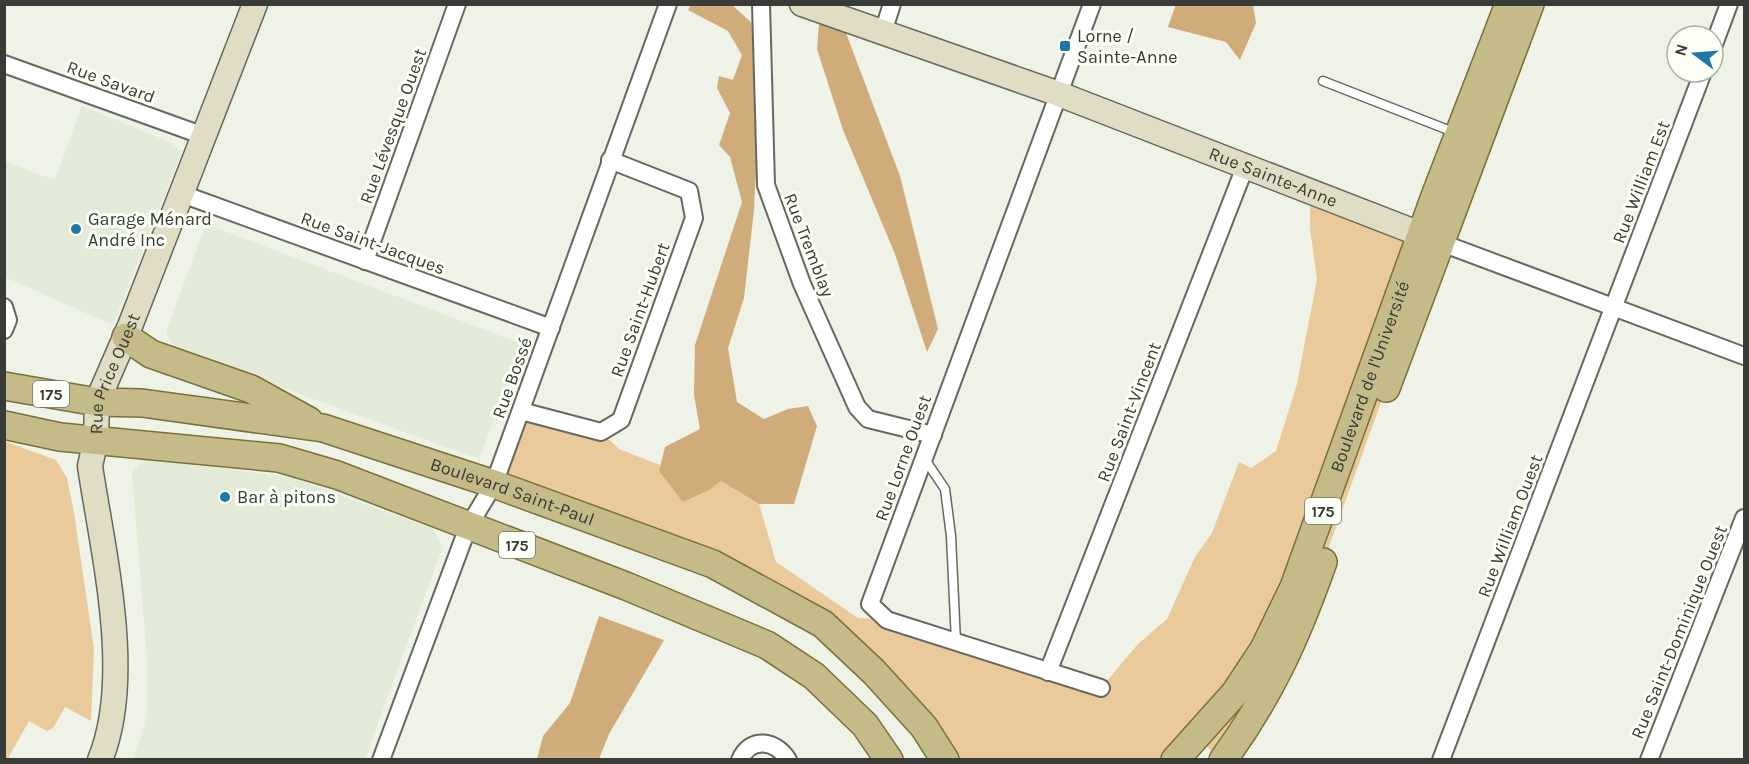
<svg xmlns="http://www.w3.org/2000/svg" width="1749" height="764" viewBox="0 0 1749 764" font-family="Karla,sans-serif">
	<style>
		.built { fill: #e3ead7 }
		.green { fill: #eac99a }
		.forest { fill: #cfac7a }
		.lines { fill: none; stroke-linecap: round; stroke-linejoin: round }
		.lane-casing { stroke: #66695f; stroke-width: 11 }
		.street-casing { stroke: #66695f; stroke-width: 20 }
		.secondary-casing { stroke: #66695f; stroke-width: 27 }
		.primary-casing { stroke: #79703a; stroke-width: 30 }
		.lane { stroke: #fff; stroke-width: 8 }
		.street { stroke: #fff; stroke-width: 16 }
		.secondary { stroke: #e1ddc4; stroke-width: 24 }
		.primary { stroke: #c4bb89; stroke-width: 27 }
		.poi-dot { fill: #1d78a6; stroke: #fcfff6; stroke-width: 2 }
		.labels { text-anchor: middle; dominant-baseline: central; stroke-width: 6; stroke-linejoin: round; paint-order: stroke }
		.shield { fill: #fcfff6; stroke: #747670; stroke-width: 1.5 }
		.shield-label { font-size: 16px; font-weight: bold; fill: #393b37 }
		.poi-label { font-size: 18px; fill: #393b37; stroke: #fcfff6; text-anchor: start }
		.street-label { font-size: 18px; fill: #393b37; stroke: #fcfff6 }
	</style>
	<rect width="100%" height="100%" fill="#eef2e7"/>
	<g class="built">
		<path d="M 82,106 L 172,143 L 181,153 L 113,325 L 5,277 L 5,162 L 55,180 Z"/>
		<path d="M 206,224 L 522,344 L 479,459 L 190,354 L 171,343 L 166,332 Z"/>
		<path d="M 144,459 L 291,477 L 433,529 L 443,546 L 365,759 L 134,759 L 147,715 L 147,658 L 132,473 Z"/>
	</g>
	<g class="green">
		<path d="M 1310,192 L 1439,242 L 1307,607 L 1222,759 L 1196,738 L 1175,759 L 945,759 L 823,624 L 494,484 L 521,411 L 601,432 L 619,449 L 660,465 L 659,471 L 711,489 L 721,481 L 759,504 L 776,562 L 858,618 L 887,620 L 1101,688 L 1138,644 L 1167,619 L 1195,557 L 1212,533 L 1239,462 L 1251,468 L 1276,451 L 1297,384 L 1317,279 L 1310,228 Z"/>
		<path d="M 4,441 L 56,460 L 67,478 L 74,513 L 94,649 L 91,721 L 65,707 L 53,728 L 47,731 L 29,721 L 7,760 L 4,759 Z"/>
	</g>
	<g class="forest">
		<path d="M 1176,4 L 1253,5 L 1256,23 L 1240,60 L 1226,42 L 1168,27 Z"/>
		<path d="M 691,5 L 732,5 L 754,25 L 759,103 L 754,210 L 744,298 L 728,348 L 737,402 L 764,419 L 788,409 L 808,406 L 817,426 L 794,504 L 759,504 L 721,481 L 711,489 L 683,502 L 659,471 L 665,447 L 700,429 L 694,395 L 695,345 L 742,202 L 730,157 L 719,145 L 730,113 L 717,88 L 719,76 L 733,80 L 742,55 L 728,31 L 688,10 Z"/>
		<path d="M 820,11 L 846,33 L 900,176 L 938,329 L 927,352 L 895,254 L 843,130 L 817,49 Z"/>
		<path d="M 599,616 L 664,640 L 609,734 L 599,759 L 537,759 L 543,736 L 570,703 Z"/>
	</g>
	<g class="lines">
		<g class="lane-casing">
			<g id="lane">
				<path d="M 1323,81 L 1456,133"/>
				<path d="M 924,458 L 945,489 L 951,536 L 956,642"/>
			</g>
		</g>
		<g class="street-casing">
			<g id="street">
				<path d="M 761,4 L 766,185 L 802,284 L 857,407 L 868,419 L 933,435"/>
				<path d="M 1092,4 L 870,604 L 887,620 L 1101,688"/>
				<path d="M 883,32 L 892,4"/>
				<path d="M 1713,47 L 1729,4"/>
				<path d="M 4,64 L 204,136"/>
				<path d="M 182,194 L 551,328"/>
				<path d="M 1439,242 L 1744,356"/>
				<path d="M 365,261 L 457,4"/>
				<path d="M 4,307 L 8,320 L 4,330"/>
				<path d="M 521,411 L 601,432 L 621,420 L 694,218 L 689,191 L 610,160"/>
				<path d="M 1048,672 L 1245,167"/>
				<path d="M 381,760 L 468,527 L 494,484 L 668,4"/>
				<path d="M 740,760 C 750,736 776,740 788,760"/>
				<path d="M 1441,760 L 1703,72"/>
				<path d="M 1649,760 L 1744,518"/>
			</g>
		</g>
		<g class="secondary-casing">
			<g id="secondary">
				<path id="s1" d="M 802,4 L 1059,94 L 1438,241"/>
				<path id="s2" d="M 100,760 C 134,677 103,553 90,466 L 96,439 L 97,402 L 130,326 L 255,4"/>
			</g>
		</g>
		<g class="primary-casing">
			<g id="primary">
				<path d="M 126,337 L 151,354 L 251,389 L 309,421"/>
				<path id="s3" d="M 4,386 L 97,402 L 142,403 L 323,428 L 494,484 L 713,564 L 823,624 L 874,672 L 924,727 L 945,760"/>
				<path d="M 1386,388 L 1530,4"/>
				<path d="M 4,425 L 60,437 L 279,458 L 337,475 L 626,586 L 767,645 L 814,676 L 865,725 L 889,760"/>
				<path id="s4" d="M 1175,760 L 1235,693 L 1264,649 L 1294,587 L 1435,196 L 1509,4"/>
				<path d="M 1223,760 C 1271,694 1296,638 1323,562"/>
			</g>
		</g>
		<use href="#lane" class="lane"/>
		<use href="#street" class="street"/>
		<use href="#secondary" class="secondary"/>
		<use href="#primary" class="primary"/>
	</g>
	<g class="poi-dot">
		<rect x="1059" y="40" width="12" height="12" rx="3"/>
		<circle cx="76" cy="229" r="6"/>
		<circle cx="225" cy="497" r="6"/>
	</g>
	<g class="labels">
		<g class="shield">
			<rect x="33" y="381" width="36" height="26" rx="4.5"/>
			<rect x="1305" y="498" width="36" height="26" rx="4.5"/>
			<rect x="499" y="532" width="36" height="26" rx="4.5"/>
		</g>
		<g class="shield-label">
			<text x="51" y="394">175</text>
			<text x="1323" y="511">175</text>
			<text x="517" y="545">175</text>
		</g>
		<g class="poi-label">
			<text x="1077" y="36">Lorne /<tspan x="1077" dy="21">Sainte-Anne</tspan></text>
			<text x="88" y="219">Garage Ménard<tspan x="88" dy="21">André Inc</tspan></text>
			<text x="237" y="497">Bar à pitons</text>
		</g>
		<g class="street-label">
			<text transform="translate(111 82) rotate(20)">Rue Savard</text>
			<text transform="translate(393 126) rotate(-70)">Rue Lévesque Ouest</text>
			<text stroke="none"><textPath href="#s1" startOffset="502">Rue Sainte-Anne</textPath></text>
			<text transform="translate(1641 182) rotate(-69)">Rue William Est</text>
			<text transform="translate(373 243) rotate(20)">Rue Saint-Jacques</text>
			<text transform="translate(809 245) rotate(69)">Rue Tremblay</text>
			<text transform="translate(640 310) rotate(-70)">Rue Saint-Hubert</text>
			<text stroke="none"><textPath href="#s2" startOffset="394">Rue Price Ouest</textPath></text>
			<text stroke="none"><textPath href="#s4" startOffset="435">Boulevard de l'Université</textPath></text>
			<text transform="translate(512 378) rotate(-70)">Rue Bossé</text>
			<text transform="translate(1129 412) rotate(-69)">Rue Saint-Vincent</text>
			<text transform="translate(903 458) rotate(-70)">Rue Lorne Ouest</text>
			<text stroke="none"><textPath href="#s3" startOffset="522">Boulevard Saint-Paul</textPath></text>
			<text transform="translate(1510 526) rotate(-69)">Rue William Ouest</text>
			<text transform="translate(1679 632) rotate(-68)">Rue Saint-Dominique Ouest</text>
		</g>
	</g>
	<rect width="1749" height="764" fill="none" stroke="#393b37" stroke-width="12"/>
	<g transform="translate(1695 54) rotate(286)"><circle r="28" fill="#fcfff6" stroke="#aeb1aa" stroke-width="1.5"/>
	<path d="M0-4.5L10 22L0 15L-10 22Z" fill="#1d78a6"/>
	<text y="-9" font-size="16" font-weight="bold" text-anchor="middle" fill="#393b37">N</text>
	</g>
</svg>
